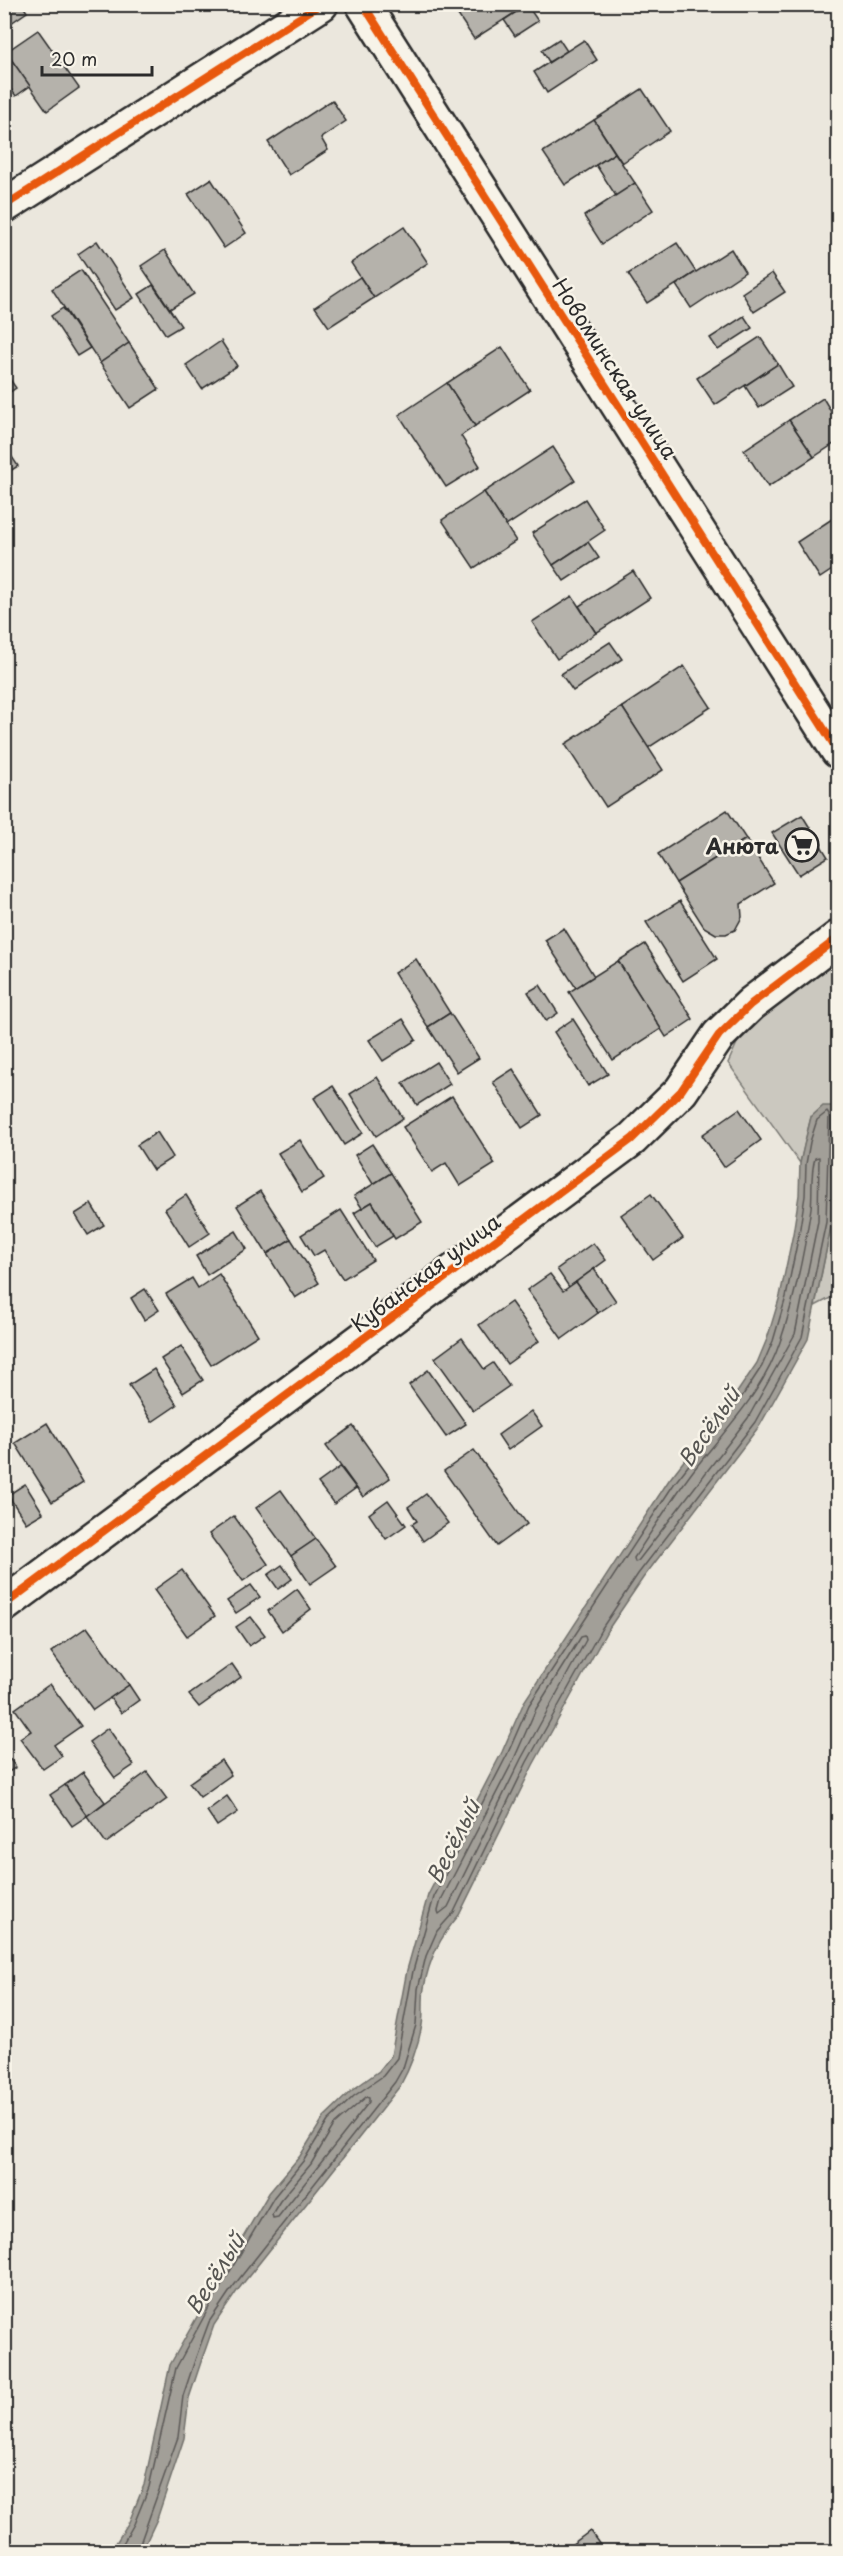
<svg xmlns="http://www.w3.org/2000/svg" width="843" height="2556" viewBox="0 0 843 2556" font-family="'Playpen Sans',sans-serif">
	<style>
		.green { fill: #cbc8bf; stroke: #7b7a75; stroke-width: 1.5 }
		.water { fill: #a29f98; stroke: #72716c; stroke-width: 1.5 }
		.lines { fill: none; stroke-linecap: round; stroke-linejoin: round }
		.shore { stroke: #5b5957; stroke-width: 1.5 }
		.building { fill: #b5b2ab; stroke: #2b2b2b; stroke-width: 1.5 }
		.minor-casing { stroke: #2b2b2b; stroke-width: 38 }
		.minor { stroke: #f7f3e8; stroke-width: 33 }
		.cycleway-casing { stroke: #f7f3e8; stroke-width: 11 }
		.cycleway { stroke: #e8590c; stroke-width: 8 }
		.labels { text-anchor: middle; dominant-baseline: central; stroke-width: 5; stroke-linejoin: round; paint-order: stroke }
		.street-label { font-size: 21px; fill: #2b2b2b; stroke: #f7f3e8 }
		.poi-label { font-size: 21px; font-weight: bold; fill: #2b2b2b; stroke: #f7f3e8; text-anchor: end }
		.water-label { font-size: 22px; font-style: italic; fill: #555451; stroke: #f7f3e8 }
	</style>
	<rect width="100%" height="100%" fill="#ebe7dd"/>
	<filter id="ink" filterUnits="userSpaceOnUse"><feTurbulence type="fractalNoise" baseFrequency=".0167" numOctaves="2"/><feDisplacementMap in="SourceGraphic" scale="12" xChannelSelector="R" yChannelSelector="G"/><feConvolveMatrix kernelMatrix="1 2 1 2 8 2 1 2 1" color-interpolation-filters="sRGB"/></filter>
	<g filter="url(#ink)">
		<path class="green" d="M 838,952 L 838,1294 L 815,1306 L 832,1222 L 834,1152 L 811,1117 L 800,1163 L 728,1063 L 738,1041 L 760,1014 Z"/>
		<path class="water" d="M 823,1106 L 832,1106 L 835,1113 L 832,1222 L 808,1339 L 760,1425 L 643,1578 L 607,1631 L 533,1765 L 459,1915 C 440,1937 429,1959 424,1988 C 422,2000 424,2013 422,2025 C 418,2046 410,2068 400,2086 L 237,2291 L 214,2325 L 202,2359 L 189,2398 L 184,2438 L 157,2519 L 142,2551 L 111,2551 L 129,2522 L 144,2485 L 170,2365 L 208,2297 L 269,2193 L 300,2156 L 324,2117 L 351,2091 L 379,2071 L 391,2056 L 407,1970 L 428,1895 L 502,1752 L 524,1702 L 669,1480 L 738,1391 L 757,1363 L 767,1339 L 780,1296 L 793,1234 L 799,1195 L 800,1163 L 805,1141 L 811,1117 Z"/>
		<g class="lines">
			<g class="shore">
				<path d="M 819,1157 L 818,1221 L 795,1334 L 748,1418 L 638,1561 L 635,1562 L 634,1558 C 653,1529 672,1499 693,1471 C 724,1431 764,1391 780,1342 C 795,1299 804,1253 811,1208 C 813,1192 810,1174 815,1158 Z"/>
				<path d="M 585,1636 L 586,1640 L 521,1759 L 448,1907 L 439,1914 L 438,1911 L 441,1900 L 514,1759 L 536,1709 L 581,1637 Z"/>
				<path d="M 366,2097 L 369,2098 L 369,2102 L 278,2217 L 273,2218 L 272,2214 L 280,2201 L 311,2164 L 334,2125 Z"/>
				<path d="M 118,2552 L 134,2524 L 149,2487 L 176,2368 L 213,2300 L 274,2197 L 304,2160 L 328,2121 L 354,2096 L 383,2076 L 397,2058 L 413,1971 L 434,1897 L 507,1755 L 529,1705 L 674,1484 L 743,1395 L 762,1366 L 773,1341 L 786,1297 L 799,1234 L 805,1196 L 806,1164 L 810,1142 L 817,1120 L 827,1112 L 829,1115 L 826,1222 L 802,1337 L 755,1422 L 638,1574 L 602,1628 L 527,1762 L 454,1912 L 437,1931 L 426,1956 L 418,1989 L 416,2025 L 403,2068 L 395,2082 L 232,2288 L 209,2322 L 196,2357 L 183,2396 L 178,2437 L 137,2552"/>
			</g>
		</g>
		<g class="building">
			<path d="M 4,4 L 22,4 L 27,12 L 11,23 L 4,14 Z"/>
			<path d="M 454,4 L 527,4 L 527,5 L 474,39 L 452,6 Z"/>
			<path d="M 527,5 L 538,21 L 515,36 L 504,20 Z"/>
			<path d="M 38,30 L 79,88 L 47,111 L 6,52 Z"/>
			<path d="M 559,39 L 567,51 L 549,62 L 542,50 Z"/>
			<path d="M 584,40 L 597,60 L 547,93 L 534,72 Z"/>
			<path d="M 6,52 L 30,86 L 16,96 L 4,80 Z"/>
			<path d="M 642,89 L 670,131 L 622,163 L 594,120 Z"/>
			<path d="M 332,100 L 346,121 L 321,138 L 328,150 L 289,175 L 268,142 Z"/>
			<path d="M 594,120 L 615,153 L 565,185 L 543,152 Z"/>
			<path d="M 615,153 L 635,183 L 616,196 L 596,165 Z"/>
			<path d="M 211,179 L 246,233 L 224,248 L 188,194 Z"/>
			<path d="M 635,183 L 653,210 L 602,244 L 584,216 Z"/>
			<path d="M 404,227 L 428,263 L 374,298 L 351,263 Z"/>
			<path d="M 97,241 L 134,298 L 115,310 L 78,254 Z"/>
			<path d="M 677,243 L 696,272 L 647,303 L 628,274 Z"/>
			<path d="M 731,249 L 745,272 L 691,308 L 676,285 Z"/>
			<path d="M 165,250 L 194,294 L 170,309 L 141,266 Z"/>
			<path d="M 81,270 L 129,343 L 100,363 L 52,289 Z"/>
			<path d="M 772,273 L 785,292 L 754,312 L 742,293 Z"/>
			<path d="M 360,277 L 374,298 L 329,327 L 315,307 Z"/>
			<path d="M 153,285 L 181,326 L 166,335 L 139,294 Z"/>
			<path d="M 63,308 L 90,348 L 77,356 L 51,316 Z"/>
			<path d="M 744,316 L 752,328 L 718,350 L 710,338 Z"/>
			<path d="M 760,337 L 778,364 L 715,405 L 697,378 Z"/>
			<path d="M 221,341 L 237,366 L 202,389 L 186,365 Z"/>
			<path d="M 129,343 L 159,389 L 130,408 L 100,363 Z"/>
			<path d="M 502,347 L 530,390 L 475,426 L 447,383 Z"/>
			<path d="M 778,364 L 792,387 L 759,408 L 745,386 Z"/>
			<path d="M 4,371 L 16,388 L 4,396 Z"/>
			<path d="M 447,383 L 475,426 L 461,436 L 480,466 L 446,487 L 399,415 Z"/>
			<path d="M 823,398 L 838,423 L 838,441 L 814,457 L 789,420 Z"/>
			<path d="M 789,420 L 814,457 L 768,487 L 744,450 Z"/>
			<path d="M 4,445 L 18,466 L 4,475 Z"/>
			<path d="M 553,447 L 575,481 L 506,526 L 484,492 Z"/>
			<path d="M 484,492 L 516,541 L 474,568 L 442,520 Z"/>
			<path d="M 585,499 L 605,530 L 553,565 L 532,533 Z"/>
			<path d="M 838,515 L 838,566 L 820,578 L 797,542 Z"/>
			<path d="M 588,542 L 599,558 L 564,581 L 553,565 Z"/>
			<path d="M 633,571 L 650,598 L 596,633 L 579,606 Z"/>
			<path d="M 572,596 L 596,633 L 557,659 L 532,622 Z"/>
			<path d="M 610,642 L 622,659 L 573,691 L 561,674 Z"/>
			<path d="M 684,666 L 711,707 L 648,748 L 622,707 Z"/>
			<path d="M 622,707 L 663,770 L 606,807 L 565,744 Z"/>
			<path d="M 727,810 L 746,839 L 676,883 L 658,854 Z"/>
			<path d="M 802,815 L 828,857 L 799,875 L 772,833 Z"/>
			<path d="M 746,839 L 774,883 L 741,904 L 742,917 L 735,930 L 726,934 L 716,934 L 704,927 L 676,883 Z"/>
			<path d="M 680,901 L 717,959 L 683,981 L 646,922 Z"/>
			<path d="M 564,928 L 594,976 L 576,988 L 545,940 Z"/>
			<path d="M 645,944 L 693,1019 L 666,1037 L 618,961 Z"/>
			<path d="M 416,959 L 450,1013 L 428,1027 L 394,973 Z"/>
			<path d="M 618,961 L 661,1029 L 613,1060 L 569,992 Z"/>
			<path d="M 540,985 L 558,1013 L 546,1021 L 528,992 Z"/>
			<path d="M 450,1013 L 479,1058 L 457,1072 L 428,1027 Z"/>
			<path d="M 403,1019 L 416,1040 L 383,1061 L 369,1040 Z"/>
			<path d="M 573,1019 L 608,1074 L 588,1086 L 554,1032 Z"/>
			<path d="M 436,1062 L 450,1084 L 417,1105 L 403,1083 Z"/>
			<path d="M 513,1069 L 542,1115 L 522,1128 L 493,1082 Z"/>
			<path d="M 377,1077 L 403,1118 L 376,1136 L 350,1094 Z"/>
			<path d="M 333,1086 L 363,1133 L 344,1145 L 314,1098 Z"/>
			<path d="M 452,1096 L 495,1164 L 460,1186 L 446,1163 L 432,1172 L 403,1127 Z"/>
			<path d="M 739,1109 L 761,1140 L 724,1167 L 702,1135 Z"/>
			<path d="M 157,1132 L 173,1157 L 153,1170 L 137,1145 Z"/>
			<path d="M 300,1140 L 324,1178 L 302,1192 L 278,1153 Z"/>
			<path d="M 372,1144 L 391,1173 L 373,1184 L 355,1155 Z"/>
			<path d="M 391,1173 L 422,1222 L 395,1239 L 372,1202 L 362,1208 L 354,1196 Z"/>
			<path d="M 260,1191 L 291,1239 L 267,1254 L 237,1206 Z"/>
			<path d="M 651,1194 L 683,1238 L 653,1260 L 621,1215 Z"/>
			<path d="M 186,1195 L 210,1233 L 189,1247 L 165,1209 Z"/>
			<path d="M 372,1202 L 393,1236 L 375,1247 L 354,1213 Z"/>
			<path d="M 91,1204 L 104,1225 L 88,1235 L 75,1214 Z"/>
			<path d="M 341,1210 L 373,1260 L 343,1279 L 324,1250 L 314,1256 L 301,1235 Z"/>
			<path d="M 236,1231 L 247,1249 L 207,1275 L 196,1256 Z"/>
			<path d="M 291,1239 L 319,1283 L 295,1298 L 267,1254 Z"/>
			<path d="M 593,1243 L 606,1260 L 569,1287 L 557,1269 Z"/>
			<path d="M 594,1269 L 616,1301 L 598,1313 L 576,1282 Z"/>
			<path d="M 219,1274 L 258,1335 L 211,1365 L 166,1294 L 192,1278 L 198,1288 Z"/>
			<path d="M 550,1274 L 563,1291 L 576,1282 L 598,1313 L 562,1339 L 527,1290 Z"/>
			<path d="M 145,1289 L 159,1310 L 144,1320 L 131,1298 Z"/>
			<path d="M 511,1302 L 539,1341 L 507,1364 L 479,1325 Z"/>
			<path d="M 462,1338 L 484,1369 L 493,1363 L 509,1386 L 473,1411 L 435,1358 Z"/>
			<path d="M 181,1346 L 203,1380 L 183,1393 L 161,1359 Z"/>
			<path d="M 154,1369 L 177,1405 L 152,1422 L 129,1385 Z"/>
			<path d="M 428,1370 L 466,1424 L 446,1437 L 409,1385 Z"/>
			<path d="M 531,1411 L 542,1426 L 508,1450 L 498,1435 Z"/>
			<path d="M 47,1423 L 83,1482 L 52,1502 L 15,1443 Z"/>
			<path d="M 353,1426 L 390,1478 L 363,1497 L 326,1446 Z"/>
			<path d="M 474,1450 L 527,1524 L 497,1546 L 444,1471 Z"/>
			<path d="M 340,1467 L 356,1488 L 334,1504 L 318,1483 Z"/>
			<path d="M 25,1484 L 43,1513 L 26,1523 L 8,1495 Z"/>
			<path d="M 281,1490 L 316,1539 L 291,1556 L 256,1508 Z"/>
			<path d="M 426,1494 L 448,1523 L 423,1541 L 412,1524 L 417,1521 L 408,1507 Z"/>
			<path d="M 388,1500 L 406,1525 L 386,1539 L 369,1514 Z"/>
			<path d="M 234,1516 L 268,1564 L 243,1581 L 209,1534 Z"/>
			<path d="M 316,1539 L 336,1566 L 310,1584 L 291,1556 Z"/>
			<path d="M 282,1565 L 292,1579 L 278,1589 L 268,1575 Z"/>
			<path d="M 182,1570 L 215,1616 L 187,1636 L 154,1590 Z"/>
			<path d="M 251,1585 L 260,1597 L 236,1613 L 227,1601 Z"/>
			<path d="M 297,1589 L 311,1609 L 282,1631 L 268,1611 Z"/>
			<path d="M 251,1617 L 265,1635 L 249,1646 L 236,1627 Z"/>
			<path d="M 87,1627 L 129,1685 L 93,1710 L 51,1652 Z"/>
			<path d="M 232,1664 L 241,1677 L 199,1707 L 189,1695 Z"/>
			<path d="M 50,1684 L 81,1726 L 54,1745 L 62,1756 L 43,1769 L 20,1738 L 31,1731 L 15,1709 Z"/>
			<path d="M 129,1685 L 139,1700 L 121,1713 L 110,1698 Z"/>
			<path d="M 108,1728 L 134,1765 L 115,1778 L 89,1742 Z"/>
			<path d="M 4,1752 L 16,1767 L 4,1775 Z"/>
			<path d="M 221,1760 L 231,1775 L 200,1797 L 189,1783 Z"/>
			<path d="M 83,1772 L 105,1802 L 87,1816 L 65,1785 Z"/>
			<path d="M 147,1772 L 167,1799 L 106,1843 L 87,1816 Z"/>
			<path d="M 65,1785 L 87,1816 L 72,1826 L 50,1795 Z"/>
			<path d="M 227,1796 L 238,1812 L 217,1826 L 207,1811 Z"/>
			<path d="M 590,2531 L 605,2552 L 563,2552 L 563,2551 Z"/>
		</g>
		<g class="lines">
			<g class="minor-casing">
				<g id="minor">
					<path d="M 363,4 L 838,751"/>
					<path d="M 4,206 L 321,4"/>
					<path d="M 4,1605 L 632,1139 L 681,1091 L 719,1035 L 751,1004 L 838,938"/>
				</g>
			</g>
			<use href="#minor" class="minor"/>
			<g class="cycleway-casing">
				<g id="cycleway">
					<path d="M 363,4 L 838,751"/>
					<path d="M 4,206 L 321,4"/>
					<path d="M 4,1605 L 632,1139 L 681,1091 L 719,1035 L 751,1004 L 838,938"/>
				</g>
			</g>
			<use href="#cycleway" class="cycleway"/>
		</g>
	</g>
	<defs>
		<g id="supermarket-ring" transform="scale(1.725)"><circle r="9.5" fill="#f7f3e8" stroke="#2b2b2b" stroke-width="1.5"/><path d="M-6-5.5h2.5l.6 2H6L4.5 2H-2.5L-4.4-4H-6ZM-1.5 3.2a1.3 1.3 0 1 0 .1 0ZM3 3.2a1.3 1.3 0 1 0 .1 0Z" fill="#2b2b2b"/></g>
	</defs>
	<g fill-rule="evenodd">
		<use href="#supermarket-ring" x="802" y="845"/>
	</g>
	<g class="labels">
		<g class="street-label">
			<text transform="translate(616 368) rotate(57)">Новоминская улица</text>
			<text transform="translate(425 1272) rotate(-37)">Кубанская улица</text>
		</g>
		<g class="poi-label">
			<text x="779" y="845">Анюта</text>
		</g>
		<g class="water-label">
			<text transform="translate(708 1426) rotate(-56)">Весёлый</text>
			<text transform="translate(452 1841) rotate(-63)">Весёлый</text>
			<text transform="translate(214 2273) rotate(-58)">Весёлый</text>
		</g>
	</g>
	<rect width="843" height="2556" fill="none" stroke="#f7f3e8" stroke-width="24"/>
	<rect x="12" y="12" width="819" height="2532" fill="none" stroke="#2b2b2b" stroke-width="2" filter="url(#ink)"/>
	<path d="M42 66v9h110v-9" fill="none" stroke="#2b2b2b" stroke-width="3"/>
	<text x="51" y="66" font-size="18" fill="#2b2b2b" stroke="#f7f3e8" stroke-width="4.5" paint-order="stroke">20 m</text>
</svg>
